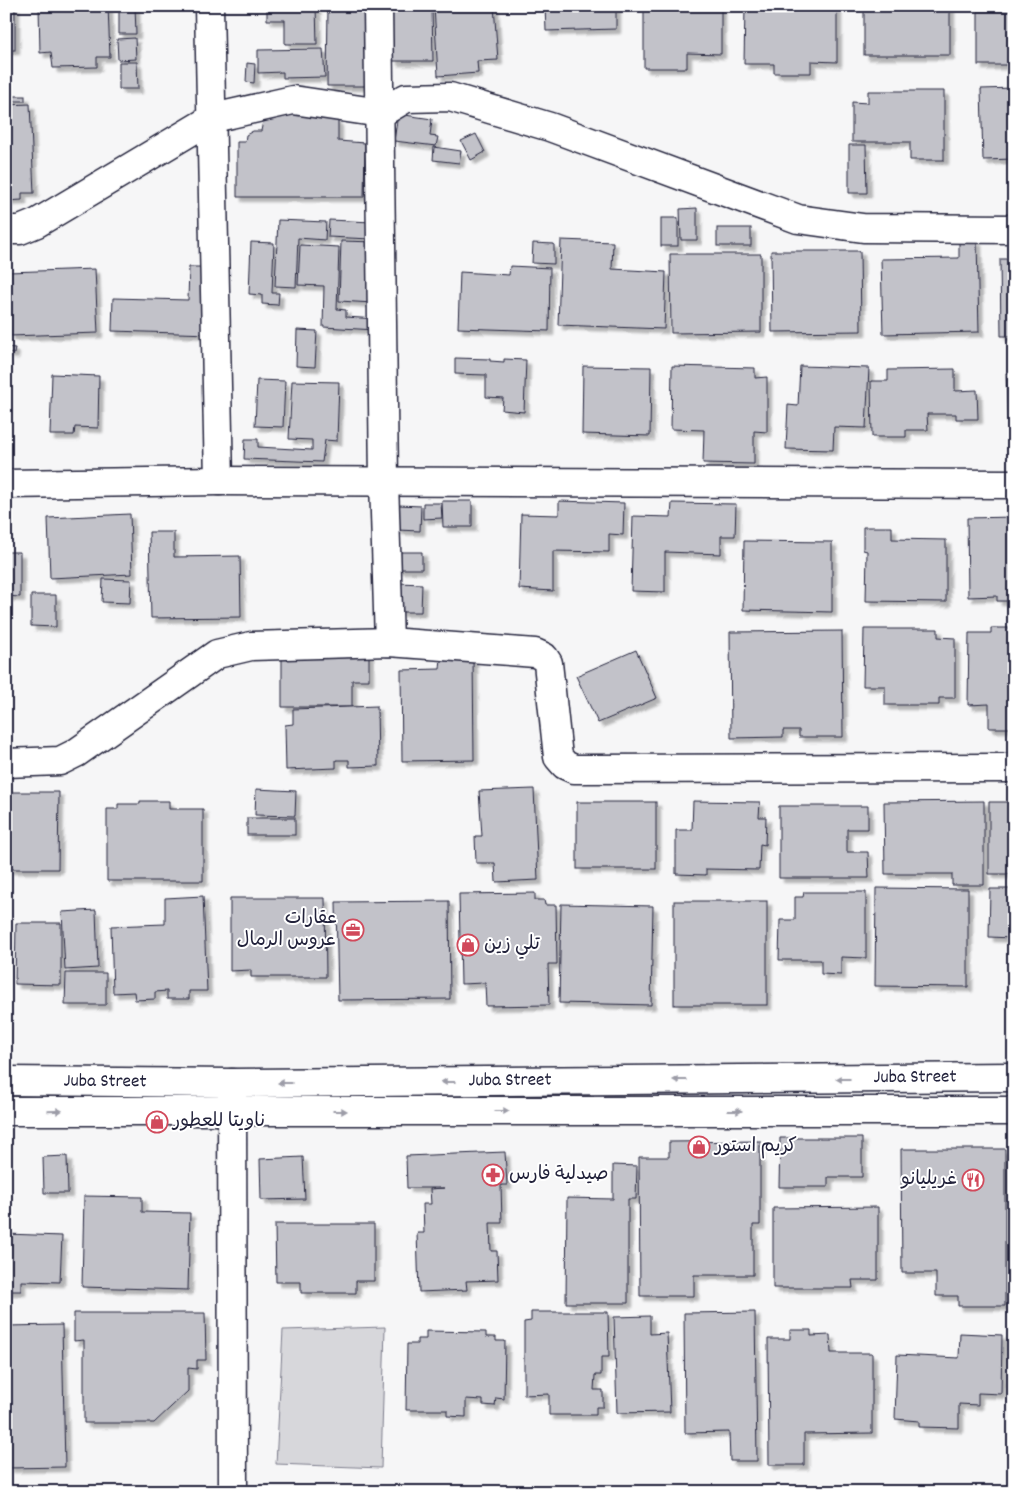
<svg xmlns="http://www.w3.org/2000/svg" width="1020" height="1498" viewBox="0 0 1020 1498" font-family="Dekko,'Playpen Sans Arabic',sans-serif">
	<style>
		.green { fill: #d7d7db; stroke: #7c7c8b }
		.building { fill: #c2c2c9; stroke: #22223b; filter: url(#shadow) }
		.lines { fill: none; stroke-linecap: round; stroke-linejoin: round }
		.minor-casing { stroke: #22223b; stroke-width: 31 }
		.tertiary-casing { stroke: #22223b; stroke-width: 31 }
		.minor { stroke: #fff; stroke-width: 28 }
		.tertiary { stroke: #fff; stroke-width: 28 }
		.oneway { fill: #9c9ca7 }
		.labels { text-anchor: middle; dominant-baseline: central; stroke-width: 4; stroke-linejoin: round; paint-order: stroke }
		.poi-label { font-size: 19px; fill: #22223b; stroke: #fff; text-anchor: start }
		.street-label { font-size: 19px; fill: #22223b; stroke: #fff }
	</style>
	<defs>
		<filter id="shadow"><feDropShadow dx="4.5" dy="4.5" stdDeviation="1" flood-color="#0004"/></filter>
	</defs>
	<rect width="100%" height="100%" fill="#f6f6f7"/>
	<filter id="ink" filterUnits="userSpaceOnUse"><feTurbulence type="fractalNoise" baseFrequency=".02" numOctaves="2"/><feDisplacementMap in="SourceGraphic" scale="10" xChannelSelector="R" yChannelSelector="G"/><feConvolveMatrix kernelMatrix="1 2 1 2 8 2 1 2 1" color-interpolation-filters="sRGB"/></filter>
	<g filter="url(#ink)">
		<path class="green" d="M 385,1327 L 381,1468 L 276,1464 L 283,1330 Z"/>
		<g class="building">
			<rect x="6" y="6" width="9" height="44"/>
			<path d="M 39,6 L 108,6 L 110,57 L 97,57 L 97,67 L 53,68 L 51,52 L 40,53 Z"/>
			<path d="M 119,6 L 135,6 L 136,34 L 119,34 Z"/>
			<path d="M 267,6 L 316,6 L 317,44 L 285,44 L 285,20 L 267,20 Z"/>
			<path d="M 392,6 L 432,6 L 433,61 L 393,61 Z"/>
			<path d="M 434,6 L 494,6 L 498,60 L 477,61 L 478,73 L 438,76 Z"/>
			<path d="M 545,6 L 616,6 L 616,29 L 546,31 Z"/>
			<path d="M 644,6 L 721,6 L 721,54 L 687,53 L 687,68 L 644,68 Z"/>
			<path d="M 745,6 L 837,6 L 837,62 L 811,61 L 811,73 L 774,73 L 774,64 L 744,64 Z"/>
			<rect x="864" y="6" width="86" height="49"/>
			<path d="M 328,7 L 372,8 L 371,86 L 327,86 Z"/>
			<rect x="978" y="11" width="36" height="54"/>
			<path d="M 135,38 L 136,59 L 118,60 L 117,39 Z"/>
			<path d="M 323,49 L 325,77 L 283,78 L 283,72 L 258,73 L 258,50 Z"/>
			<path d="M 119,62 L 137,62 L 138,89 L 119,89 Z"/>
			<path d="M 247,63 L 255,64 L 254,83 L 246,82 Z"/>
			<path d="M 1014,88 L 1014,159 L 983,160 L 981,89 Z"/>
			<path d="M 868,91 L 944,91 L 944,160 L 910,160 L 910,142 L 852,142 L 852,102 L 868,103 Z"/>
			<rect x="6" y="96" width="19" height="5"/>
			<path d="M 30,104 L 34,193 L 22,193 L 22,200 L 6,201 L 6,105 Z"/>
			<path d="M 330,113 L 338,122 L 338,141 L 365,143 L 364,197 L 237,197 L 237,142 L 245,142 L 246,135 L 253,131 L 261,131 L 263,121 L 273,115 Z"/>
			<path d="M 398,114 L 432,119 L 430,136 L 438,137 L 436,146 L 394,141 Z"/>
			<path d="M 476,134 L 485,152 L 471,160 L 461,141 Z"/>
			<path d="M 849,145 L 866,145 L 867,193 L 849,193 Z"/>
			<path d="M 434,147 L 461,151 L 459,163 L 433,160 Z"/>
			<path d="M 697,208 L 697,240 L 681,240 L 680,209 Z"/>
			<rect x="661" y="218" width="17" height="28"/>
			<path d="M 278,220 L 326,222 L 325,240 L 298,238 L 296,287 L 275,286 Z"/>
			<path d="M 329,220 L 372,222 L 371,239 L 328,237 Z"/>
			<rect x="717" y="228" width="34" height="18"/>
			<path d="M 561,240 L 613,242 L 612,269 L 666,272 L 664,329 L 558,325 Z"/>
			<path d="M 341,241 L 376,242 L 373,303 L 339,301 Z"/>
			<path d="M 959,241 L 977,241 L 979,332 L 883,334 L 881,259 L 959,258 Z"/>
			<path d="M 251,242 L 274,243 L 272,293 L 279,293 L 278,305 L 262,304 L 262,295 L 249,294 Z"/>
			<path d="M 533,243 L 554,244 L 554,264 L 532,263 Z"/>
			<path d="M 300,245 L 339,247 L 337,309 L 346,310 L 346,317 L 376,319 L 376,330 L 323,327 L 324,286 L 298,285 Z"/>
			<path d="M 771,251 L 860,251 L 861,331 L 772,332 Z"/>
			<path d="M 670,254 L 761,254 L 761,332 L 671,333 Z"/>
			<path d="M 1000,259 L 1014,259 L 1014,336 L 1001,336 Z"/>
			<path d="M 510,266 L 550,268 L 549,331 L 458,328 L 460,272 L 509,275 Z"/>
			<path d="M 189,267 L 213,267 L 211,334 L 112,331 L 113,298 L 188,300 Z"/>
			<path d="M 95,269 L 98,333 L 10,336 L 8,272 Z"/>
			<path d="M 297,330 L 317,331 L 315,367 L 296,366 Z"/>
			<path d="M 6,347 L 15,348 L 14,354 L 6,353 Z"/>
			<path d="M 455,358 L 490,359 L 490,361 L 504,362 L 504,359 L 526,360 L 524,412 L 502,410 L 503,398 L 486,397 L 486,375 L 455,374 Z"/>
			<path d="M 583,366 L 651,367 L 650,436 L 582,434 Z"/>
			<path d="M 672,366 L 755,368 L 755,378 L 767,377 L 767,432 L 754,431 L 754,464 L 703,463 L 704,430 L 671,429 Z"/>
			<path d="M 800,366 L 869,368 L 866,428 L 834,427 L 833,450 L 786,449 L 788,405 L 798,406 Z"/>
			<path d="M 955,369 L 955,391 L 977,390 L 978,419 L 956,419 L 956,414 L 927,414 L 928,430 L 906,430 L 906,437 L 872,437 L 871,381 L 888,381 L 888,370 Z"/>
			<path d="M 1014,372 L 1014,439 L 1008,439 L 1006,373 Z"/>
			<path d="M 52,374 L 99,376 L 98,428 L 75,427 L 74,435 L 50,435 Z"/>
			<path d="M 257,380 L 285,381 L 283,427 L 255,426 Z"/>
			<path d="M 292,381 L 339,382 L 337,441 L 325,440 L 322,462 L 244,459 L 245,439 L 258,439 L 258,447 L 312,450 L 312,440 L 289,439 Z"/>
			<path d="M 442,501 L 472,501 L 472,527 L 443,527 Z"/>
			<path d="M 559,501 L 624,503 L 623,535 L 609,534 L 609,552 L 553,551 L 553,591 L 519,589 L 521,514 L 559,515 Z"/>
			<path d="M 423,503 L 441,503 L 442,518 L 423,519 Z"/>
			<path d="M 672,503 L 736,504 L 735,536 L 721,536 L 721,554 L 665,552 L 665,592 L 631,591 L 633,516 L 671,517 Z"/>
			<path d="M 399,505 L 421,506 L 420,531 L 397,530 Z"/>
			<path d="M 130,514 L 132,574 L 50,578 L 48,518 Z"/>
			<path d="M 1014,517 L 1014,601 L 997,601 L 997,596 L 968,597 L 967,518 Z"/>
			<path d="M 863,527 L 892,527 L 892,539 L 946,540 L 946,602 L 866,601 L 867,551 L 863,550 Z"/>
			<path d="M 149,532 L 174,532 L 174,557 L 240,556 L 241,617 L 151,618 Z"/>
			<path d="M 744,541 L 832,542 L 832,612 L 743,610 Z"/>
			<path d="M 6,552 L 20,552 L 20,597 L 6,596 Z"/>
			<path d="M 398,552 L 422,552 L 422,569 L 397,569 Z"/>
			<path d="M 103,579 L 131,580 L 130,603 L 102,602 Z"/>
			<path d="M 399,583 L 422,584 L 421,612 L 399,612 Z"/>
			<path d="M 31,595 L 56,595 L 56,627 L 31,626 Z"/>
			<path d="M 991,628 L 1014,628 L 1013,728 L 989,728 L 989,704 L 968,705 L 969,633 L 991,633 Z"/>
			<path d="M 864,629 L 938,629 L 938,637 L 955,638 L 955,698 L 939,698 L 939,705 L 885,705 L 885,686 L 863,686 Z"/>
			<path d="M 842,631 L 843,737 L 799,737 L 799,730 L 783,730 L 783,737 L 731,738 L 730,632 Z"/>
			<path d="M 636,650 L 657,698 L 598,723 L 576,676 Z"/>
			<path d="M 282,652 L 369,652 L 369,680 L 352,680 L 352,707 L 282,707 Z"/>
			<path d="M 441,657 L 473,657 L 474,760 L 402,761 L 401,670 L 440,669 Z"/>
			<path d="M 377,706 L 378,766 L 349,767 L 349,760 L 336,760 L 336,768 L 286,770 L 285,725 L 293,724 L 293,709 Z"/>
			<path d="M 256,789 L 296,791 L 295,816 L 255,815 Z"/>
			<path d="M 534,789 L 538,880 L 496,882 L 495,863 L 476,863 L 475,836 L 482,836 L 479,791 Z"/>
			<path d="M 9,792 L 59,792 L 58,869 L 8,869 Z"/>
			<path d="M 140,801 L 169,801 L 169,809 L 203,809 L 203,881 L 107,881 L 107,809 L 118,809 L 118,804 L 140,804 Z"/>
			<path d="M 693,801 L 760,802 L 759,817 L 766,817 L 765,845 L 760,844 L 759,870 L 706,869 L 706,875 L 676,874 L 676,830 L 692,830 Z"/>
			<path d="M 984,801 L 984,885 L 952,885 L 952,874 L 885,874 L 884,802 Z"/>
			<rect x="577" y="802" width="79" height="67"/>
			<rect x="989" y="802" width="25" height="72"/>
			<path d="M 779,806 L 868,806 L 868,829 L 847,829 L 847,852 L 868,852 L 869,878 L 779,878 Z"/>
			<rect x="247" y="818" width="48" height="17"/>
			<path d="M 876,888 L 968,889 L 968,987 L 875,986 Z"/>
			<path d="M 990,889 L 1014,889 L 1014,969 L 1012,969 L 1012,938 L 989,937 Z"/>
			<path d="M 804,892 L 866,892 L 866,958 L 841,957 L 841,975 L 821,974 L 821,960 L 779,960 L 780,920 L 795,920 L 795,897 L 803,897 Z"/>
			<path d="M 535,893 L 535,900 L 544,900 L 545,905 L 556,905 L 557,964 L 548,964 L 549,1005 L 486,1006 L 485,983 L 461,984 L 459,894 Z"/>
			<path d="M 203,896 L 207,991 L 189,991 L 189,999 L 167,999 L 167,991 L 155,992 L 155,999 L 135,1000 L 134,992 L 113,993 L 111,926 L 165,924 L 165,898 Z"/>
			<path d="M 230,898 L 325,898 L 326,977 L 251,977 L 251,970 L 230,971 Z"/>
			<path d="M 449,901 L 450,999 L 338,1000 L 336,902 Z"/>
			<rect x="674" y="901" width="93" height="104"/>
			<path d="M 561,904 L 653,906 L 651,1005 L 559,1003 Z"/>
			<path d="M 96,910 L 98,968 L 65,970 L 62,912 Z"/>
			<path d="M 16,923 L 61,923 L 61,985 L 15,984 Z"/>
			<path d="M 66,973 L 106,973 L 106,1005 L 65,1005 Z"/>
			<path d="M 780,1138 L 862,1138 L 862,1177 L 828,1177 L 828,1187 L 779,1187 Z"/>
			<path d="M 760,1141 L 760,1225 L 753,1225 L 753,1275 L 694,1275 L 694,1296 L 640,1296 L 639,1157 L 669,1157 L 669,1142 Z"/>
			<path d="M 901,1149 L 1005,1149 L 1005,1306 L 958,1306 L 958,1296 L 936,1296 L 936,1273 L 902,1273 Z"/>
			<path d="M 505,1152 L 507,1185 L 501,1185 L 502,1223 L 490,1223 L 491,1251 L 497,1251 L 498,1280 L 466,1281 L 467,1290 L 419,1292 L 417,1233 L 424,1233 L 423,1204 L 431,1204 L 430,1189 L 444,1188 L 407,1188 L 406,1156 Z"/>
			<path d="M 67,1156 L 68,1193 L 44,1193 L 43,1157 Z"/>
			<path d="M 303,1157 L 305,1199 L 261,1200 L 260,1159 Z"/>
			<path d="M 613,1165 L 637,1166 L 636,1199 L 628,1199 L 628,1303 L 566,1303 L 567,1198 L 613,1199 Z"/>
			<path d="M 84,1196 L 142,1197 L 142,1212 L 190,1213 L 188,1290 L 82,1287 Z"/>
			<path d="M 878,1207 L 878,1280 L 852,1280 L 853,1288 L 773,1288 L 773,1208 Z"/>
			<path d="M 275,1224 L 374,1224 L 374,1281 L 356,1281 L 356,1293 L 301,1293 L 301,1282 L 276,1282 Z"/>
			<path d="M 6,1234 L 62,1236 L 60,1282 L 21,1281 L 21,1291 L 6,1291 Z"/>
			<path d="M 531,1312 L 608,1312 L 609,1357 L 601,1357 L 601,1375 L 595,1375 L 594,1390 L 603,1390 L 603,1407 L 596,1407 L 596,1415 L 549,1415 L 549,1394 L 524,1395 L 524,1322 L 531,1321 Z"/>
			<path d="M 755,1312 L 757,1461 L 730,1461 L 729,1432 L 685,1433 L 684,1313 Z"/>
			<path d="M 74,1313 L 205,1313 L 206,1360 L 197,1360 L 197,1369 L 188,1368 L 188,1391 L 154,1423 L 84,1423 L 84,1340 L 74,1341 Z"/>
			<path d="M 650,1316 L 650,1334 L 667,1333 L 670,1412 L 617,1413 L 614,1317 Z"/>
			<path d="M 62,1325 L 65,1467 L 9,1468 L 8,1428 L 6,1429 L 6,1326 Z"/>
			<path d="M 790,1330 L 811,1330 L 811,1336 L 830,1335 L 831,1353 L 872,1353 L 872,1433 L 804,1434 L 804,1465 L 769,1465 L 768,1339 L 790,1339 Z"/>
			<path d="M 426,1331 L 486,1332 L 486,1337 L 496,1337 L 496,1341 L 505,1341 L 504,1399 L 496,1398 L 495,1406 L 483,1405 L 483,1400 L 466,1399 L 466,1417 L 447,1416 L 447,1410 L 406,1410 L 407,1344 L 417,1344 L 417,1339 L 426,1339 Z"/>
			<path d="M 960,1333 L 1002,1335 L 1001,1394 L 978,1393 L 978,1405 L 959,1404 L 959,1428 L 919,1427 L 919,1421 L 895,1419 L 897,1355 L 959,1358 Z"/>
		</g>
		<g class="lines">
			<g class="minor-casing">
				<g id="minor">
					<path d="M 209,6 L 219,481"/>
					<path d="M 378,6 L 384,481 L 389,642"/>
					<path d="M 6,230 L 20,230 L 37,223 L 213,118 L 293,100 L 381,113 L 406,98 L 450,97 L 550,127 L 798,219 L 863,228 L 1014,229"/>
					<path d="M 6,484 L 219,481 L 1014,484"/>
					<path d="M 6,763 L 60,761 L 76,753 L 217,654 L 251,646 L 389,642 L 535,653 L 544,657 L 548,663 L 558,757 L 565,765 L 574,769 L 1014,768"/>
					<path d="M 232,1083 L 233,1492"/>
				</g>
			</g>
			<g class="tertiary-casing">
				<g id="tertiary">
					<path id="s1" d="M 6,1081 L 232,1083 L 1014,1077"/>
					<path d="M 6,1111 L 1014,1111"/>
				</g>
			</g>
			<use href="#minor" class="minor"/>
			<use href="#tertiary" class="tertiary"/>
		</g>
		<defs><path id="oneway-solid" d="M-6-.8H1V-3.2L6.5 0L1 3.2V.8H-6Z" transform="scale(1.25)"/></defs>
		<g class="oneway">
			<use href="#oneway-solid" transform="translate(843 1079) rotate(180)"/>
			<use href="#oneway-solid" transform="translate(680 1080) rotate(180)"/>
			<use href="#oneway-solid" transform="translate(448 1082) rotate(180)"/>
			<use href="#oneway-solid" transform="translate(285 1083) rotate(180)"/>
			<use href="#oneway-solid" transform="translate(55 1111) rotate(-1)"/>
			<use href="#oneway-solid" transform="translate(340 1111)"/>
			<use href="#oneway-solid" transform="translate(502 1111)"/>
			<use href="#oneway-solid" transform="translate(735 1111)"/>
		</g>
	</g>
	<defs>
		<g id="office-ring" transform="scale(1.125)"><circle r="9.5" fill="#fff" stroke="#d1495b" stroke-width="1.5"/><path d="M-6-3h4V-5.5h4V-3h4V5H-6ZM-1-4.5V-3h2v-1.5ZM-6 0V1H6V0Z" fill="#d1495b"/></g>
		<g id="shop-ring" transform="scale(1.125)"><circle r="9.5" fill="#fff" stroke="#d1495b" stroke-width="1.5"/><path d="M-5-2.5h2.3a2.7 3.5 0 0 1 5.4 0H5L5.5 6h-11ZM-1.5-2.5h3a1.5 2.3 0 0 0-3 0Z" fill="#d1495b"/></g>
		<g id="pharmacy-ring" transform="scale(1.125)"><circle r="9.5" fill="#fff" stroke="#d1495b" stroke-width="1.5"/><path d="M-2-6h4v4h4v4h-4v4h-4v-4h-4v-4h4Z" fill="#d1495b"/></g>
		<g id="restaurant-ring" transform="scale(1.125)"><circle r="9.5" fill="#fff" stroke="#d1495b" stroke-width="1.5"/><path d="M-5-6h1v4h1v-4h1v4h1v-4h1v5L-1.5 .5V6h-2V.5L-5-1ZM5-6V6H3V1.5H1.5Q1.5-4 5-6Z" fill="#d1495b"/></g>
	</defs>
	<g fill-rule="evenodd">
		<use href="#office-ring" x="353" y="930"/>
		<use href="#shop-ring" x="468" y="945"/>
		<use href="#shop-ring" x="157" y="1122"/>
		<use href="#shop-ring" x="699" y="1147"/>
		<use href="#pharmacy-ring" x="493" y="1175"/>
		<use href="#restaurant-ring" x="973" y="1180"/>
	</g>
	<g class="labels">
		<g class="poi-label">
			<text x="337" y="919" text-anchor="end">عقارات<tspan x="337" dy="22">عروس الرمال</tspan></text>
			<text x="484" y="945">تلي زين</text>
			<text x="173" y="1122">ناويتا للعطور</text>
			<text x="715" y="1147">كريم استور</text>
			<text x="509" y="1175">صيدلية فارس</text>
			<text x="957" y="1180" text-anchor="end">غريليانو</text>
		</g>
		<g class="street-label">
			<text stroke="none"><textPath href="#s1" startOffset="909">Juba Street</textPath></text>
			<text stroke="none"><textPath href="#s1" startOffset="504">Juba Street</textPath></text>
			<text stroke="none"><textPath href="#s1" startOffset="99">Juba Street</textPath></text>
		</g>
	</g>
	<rect width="1020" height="1498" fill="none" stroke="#fff" stroke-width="25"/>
	<rect x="12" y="12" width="995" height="1473" fill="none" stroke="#22223b" stroke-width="2" filter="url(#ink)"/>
</svg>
